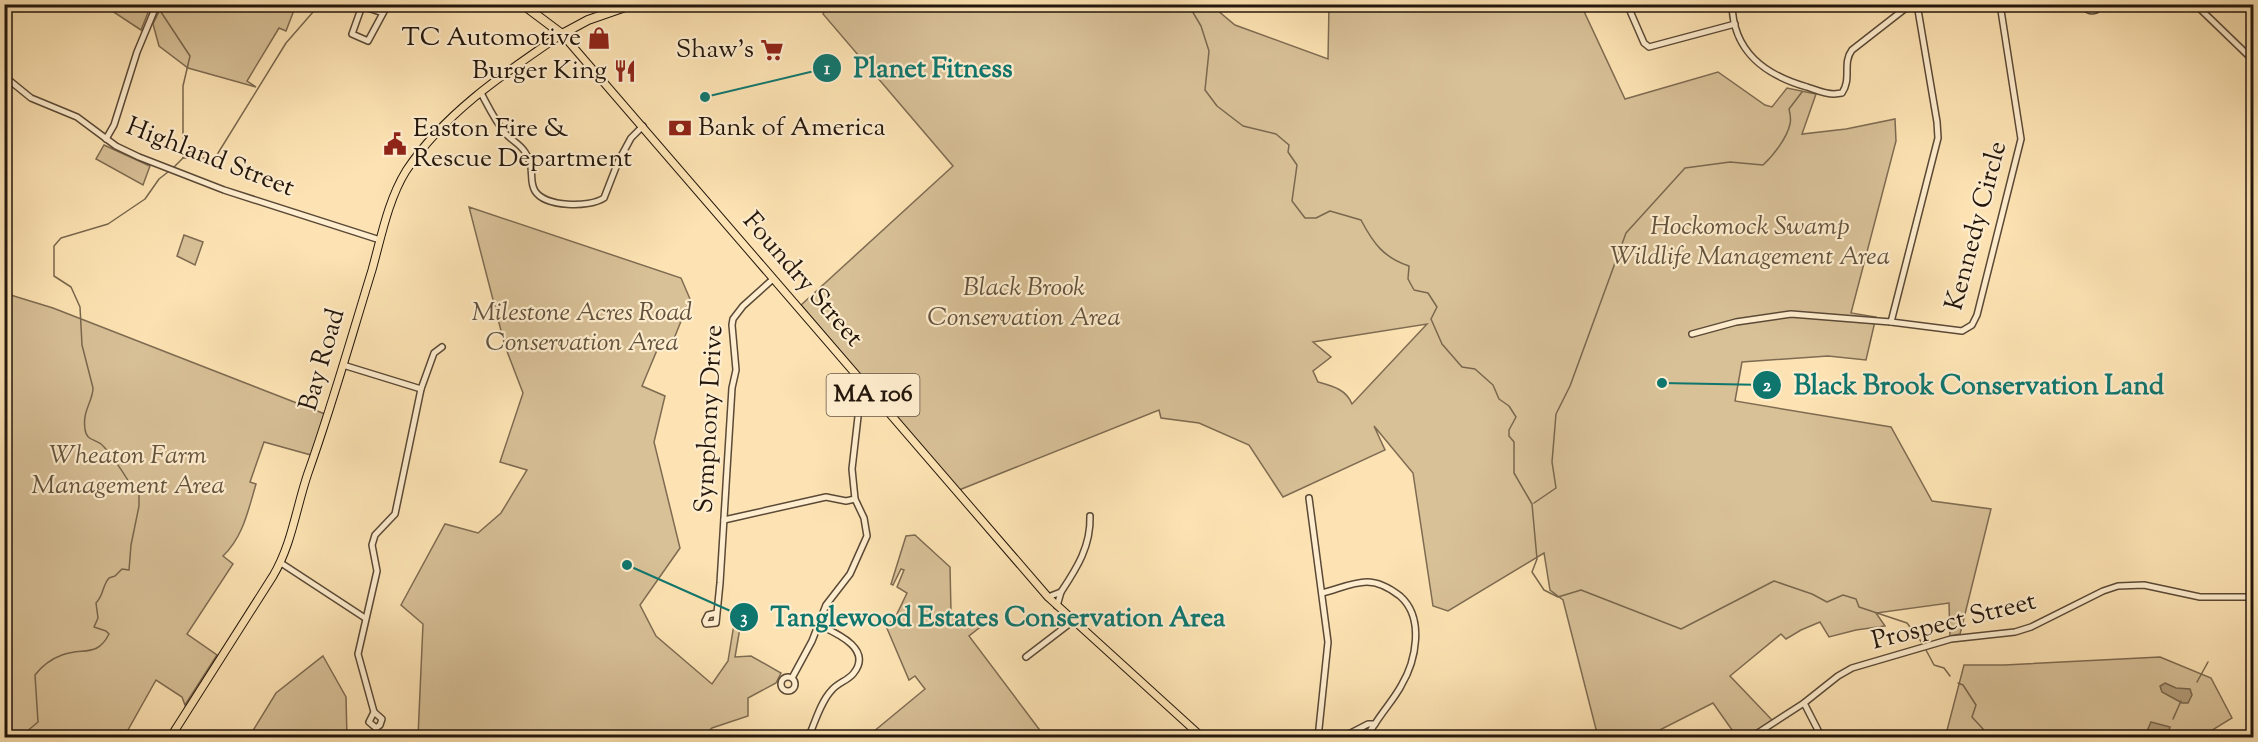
<svg xmlns="http://www.w3.org/2000/svg" width="2258" height="742" viewBox="0 0 2258 742" font-family="'Sorts Mill Goudy',serif">
	<style>
		.green { fill: #d8c097; stroke: #7e6b52; stroke-width: 1.5; fill-rule: evenodd }
		.water { fill: #b39d7a; stroke: #79674e; stroke-width: 1.5 }
		.lines { fill: none; stroke-linecap: round; stroke-linejoin: round }
		.stream { stroke: #79674e; stroke-width: 1.5 }
		.minor-casing { stroke: #5a4936; stroke-width: 8 }
		.major-casing { stroke: #23160c; stroke-width: 9 }
		.highway-casing { stroke: #23160c; stroke-width: 10 }
		.minor { stroke: #feedce; stroke-width: 5 }
		.major { stroke: #fde3b3; stroke-width: 7 }
		.highway { stroke: #fde3b3; stroke-width: 8 }
		.labels { text-anchor: middle; dominant-baseline: central; stroke-width: 4.5; stroke-linejoin: round; paint-order: stroke }
		.shield { fill: #feedce; stroke: #655646; stroke-width: 1.5 }
		.shield-label { font-size: 24px; font-weight: bold; fill: #23160c }
		.poi-label { font-size: 26px; fill: #23160c; stroke: #feedce; text-anchor: end }
		.street-label { font-size: 26px; fill: #23160c; stroke: #feedce }
		.park-label { font-size: 26px; font-style: italic; fill: #62523d; stroke: #feedce }
		.leader { fill: none; stroke: #0f766e; stroke-width: 2 }
		.callout-dot { fill: #0f766e; stroke: #feedce; stroke-width: 2 }
		.mark-label { font-size: 18px; text-anchor: middle; font-weight: bold; fill: #fff }
		.callout-label { font-size: 27px; text-anchor: middle; font-weight: bold; fill: #0f766e; stroke: #feedce; stroke-width: 4.5; stroke-linejoin: round; paint-order: stroke }
	</style>
	<rect width="100%" height="100%" fill="#fde3b3"/>
	<filter id="stains"><feTurbulence type="fractalNoise" baseFrequency=".00333" numOctaves="4"/><feColorMatrix values="0 0 0 0 .2 0 0 0 0 .09 0 0 0 0 .02 0 0 0 .5 -.17"/></filter>
	<radialGradient id="worn" r=".72"><stop offset=".6" stop-color="#630" stop-opacity="0"/><stop offset="1" stop-color="#630" stop-opacity=".3"/></radialGradient>
	<g class="green">
		<path d="M 103,5 L 151,5 L 141,30 Z"/>
		<path d="M 162,5 L 162,4 L 296,5 L 286,31 L 279,28 L 247,81 L 256,87 L 188,68 L 159,46 L 153,24 Z"/>
		<path d="M 828,5 L 1211,5 L 1235,25 L 1328,59 L 1329,5 L 1581,5 L 1625,99 L 1718,72 L 1765,105 L 1772,107 L 1787,88 L 1816,94 L 1802,134 L 1846,129 L 1895,119 L 1896,141 L 1851,313 L 1876,317 L 1866,360 L 1828,356 L 1742,362 L 1735,401 L 1891,427 L 1932,501 L 1991,509 L 1960,634 L 1950,636 L 1949,603 L 1876,613 L 1885,626 L 1856,630 L 1829,637 L 1820,622 L 1801,630 L 1786,639 L 1781,634 L 1730,676 L 1773,721 L 1745,737 L 1737,737 L 1713,703 L 1646,737 L 1598,737 L 1563,600 L 1550,590 L 1544,553 L 1448,611 L 1433,606 L 1413,473 L 1374,426 L 1385,450 L 1283,497 L 1249,445 L 1199,423 L 1161,418 L 1159,410 L 959,490 L 801,305 L 953,166 L 823,14 ZM 1427,324 L 1352,404 C 1346,389 1332,386 1318,382 L 1313,371 L 1331,357 L 1313,342 Z"/>
		<path d="M 104,145 L 150,166 L 143,185 L 96,159 Z"/>
		<path d="M 469,207 L 681,278 L 690,299 L 673,341 L 660,343 L 642,386 L 665,396 L 654,442 L 680,548 L 640,605 L 656,636 L 712,684 L 728,661 L 734,624 L 741,622 L 735,657 L 751,656 L 781,673 L 776,683 L 748,698 L 748,716 L 712,728 L 703,737 L 418,737 L 423,624 L 401,605 L 445,524 L 478,533 L 501,513 L 527,470 L 500,462 L 523,393 L 505,346 Z"/>
		<path d="M 184,235 L 203,242 L 195,265 L 177,256 Z"/>
		<path d="M 4,293 L 53,308 L 325,414 L 311,455 L 264,442 L 250,482 L 256,484 C 248,511 243,537 223,556 L 233,564 L 187,634 L 217,655 L 185,705 L 182,697 L 156,680 L 124,737 L 5,737 Z"/>
		<path d="M 915,535 L 950,567 L 951,612 L 958,620 L 983,625 L 969,636 L 1045,737 L 867,737 L 925,689 L 915,676 L 909,680 L 886,626 L 895,618 L 907,593 L 897,587 L 904,570 L 901,569 L 893,585 L 891,584 L 906,536 Z"/>
		<path d="M 323,656 L 346,697 L 347,737 L 249,737 L 276,693 Z"/>
		<path d="M 2160,657 L 2211,678 L 2232,718 L 2209,732 L 2210,737 L 1945,738 L 1964,665 L 2004,665 Z"/>
	</g>
	<g class="water">
		<path d="M 2165,683 L 2176,688 L 2190,689 L 2192,695 L 2188,703 L 2182,703 L 2162,692 L 2160,686 Z"/>
		<path d="M 2151,722 L 2170,727 L 2167,737 L 2149,737 L 2147,731 Z"/>
	</g>
	<g class="lines">
		<g class="stream">
			<path d="M 1188,4 L 1201,26 L 1209,51 L 1205,90 L 1217,106 L 1243,126 L 1276,134 L 1289,145 L 1288,152 L 1297,165 L 1292,201 L 1305,218 L 1316,218 L 1330,211 L 1361,220 C 1373,243 1384,258 1409,266 L 1408,279 L 1414,290 L 1428,293 L 1437,307 L 1431,319 L 1442,344 L 1462,367 L 1475,369 L 1493,385 L 1499,399 L 1509,406 L 1516,417 L 1509,430 L 1509,436 L 1514,442 L 1514,473 L 1532,504 L 1537,559 L 1532,572 L 1544,590 L 1558,597 L 1581,590 L 1681,629 L 1774,581 L 1812,594 L 1827,602 L 1843,595 L 1856,599 L 1859,607 L 1907,623 L 1923,644"/>
			<path d="M 159,9 L 190,56 L 183,86 L 183,158 L 174,167"/>
			<path d="M 183,158 L 215,158 L 286,43 L 320,4"/>
			<path d="M 1534,503 L 1556,488 L 1552,462 L 1556,414 L 1570,386 L 1626,233 L 1685,168 L 1730,162 L 1763,165 C 1773,156 1787,138 1790,124 C 1791,120 1790,113 1789,109 L 1802,92"/>
			<path d="M 1926,650 L 1934,665 L 1944,668 L 1950,676"/>
			<path d="M 2197,682 L 2208,662"/>
			<path d="M 1958,683 L 1963,685 L 1976,705 L 1972,717 L 1983,729 L 1983,738"/>
			<path d="M 2173,719 L 2181,701"/>
			<path d="M 19,738 L 38,722 L 35,675 C 42,666 51,659 62,655 C 83,647 97,658 109,634 L 106,631 L 94,627 L 98,618 L 96,603 C 104,595 102,586 109,578 L 115,576 L 122,569 L 129,570 L 131,545 L 139,506 L 139,490 L 131,487 C 128,478 108,450 101,444 C 94,439 86,440 85,429 C 82,411 93,401 93,388 L 82,345 L 80,307 L 71,287 L 54,276 L 54,246 L 61,238 L 108,224 L 145,199 L 159,179 L 168,172"/>
		</g>
		<g class="minor-casing">
			<g id="minor">
				<path d="M 1627,4 L 1644,43 L 1649,47 L 1735,24"/>
				<path d="M 1732,4 C 1733,52 1765,75 1807,87 C 1816,90 1825,94 1834,94 L 1842,93 C 1852,79 1842,63 1852,50 L 1911,4"/>
				<path d="M 2084,4 C 2086,10 2090,12 2096,10 L 2100,4"/>
				<path d="M 2195,4 L 2254,61"/>
				<path d="M 383,13 L 362,6 L 352,34 L 368,41 L 388,4"/>
				<path d="M 4,76 L 31,98 L 77,117 L 116,146 L 139,157 L 224,190 L 380,240"/>
				<path d="M 481,93 C 488,106 495,121 505,133 C 511,140 520,144 525,152 C 536,167 528,180 535,191 C 545,207 589,208 604,198 L 618,162 L 631,138 L 643,126"/>
				<path d="M 106,139 L 114,125 L 137,52 L 157,4"/>
				<path d="M 1891,322 L 1938,138 L 1937,122 L 1917,4"/>
				<path d="M 1692,334 L 1736,322 L 1791,314 L 1891,322 L 1962,331 L 1972,325 L 1977,315 L 2021,139 L 2000,4"/>
				<path d="M 343,365 L 421,389"/>
				<path d="M 1309,498 L 1328,642 L 1318,738"/>
				<path d="M 724,520 L 826,497 L 846,501 L 855,499"/>
				<path d="M 281,563 L 365,618"/>
				<path d="M 1061,592 C 1077,568 1091,546 1090,516"/>
				<path d="M 1322,593 C 1336,590 1352,582 1367,582 C 1379,582 1391,589 1400,596 C 1425,618 1416,661 1401,686 C 1394,699 1383,711 1375,724 L 1368,724 L 1341,738"/>
				<path d="M 1048,597 L 1061,592 L 1057,606"/>
				<path d="M 717,613 L 716,623 L 706,624 L 705,621 L 708,615 L 717,613 L 720,583 L 732,388 L 736,370 L 732,325 L 733,319 L 743,306 L 773,279"/>
				<path d="M 1026,657 L 1073,621"/>
				<circle cx="788" cy="684" r="7"/>
				<path d="M 792,678 L 812,641 L 826,605 L 850,574 L 867,536 L 864,518 L 855,499 L 852,469 L 859,408 L 869,390"/>
				<path d="M 1804,703 L 1822,738"/>
				<path d="M 374,712 L 358,654 L 377,571 L 372,545 L 375,535 L 395,514 L 421,389 L 434,353 L 442,347"/>
				<path d="M 374,712 L 382,719 L 380,725 L 376,728 L 369,722 Z"/>
				<path d="M 808,738 C 815,723 820,703 831,691 C 837,683 847,681 853,674 C 874,649 836,633 819,625"/>
				<path d="M 1365,738 L 1375,724"/>
				<path d="M 1750,738 L 1804,703 L 1838,676 L 1852,668 L 1951,639 L 2015,632 L 2031,627 L 2103,591 L 2118,586 L 2144,585 L 2200,597 L 2254,597"/>
			</g>
		</g>
		<g class="major-casing">
			<path id="major" d="M 170,738 L 273,576 C 292,544 296,508 308,473 C 332,406 351,338 372,270 C 381,238 388,200 406,171 C 444,113 506,72 562,34 L 1048,597 L 1203,738"/>
		</g>
		<g class="highway-casing">
			<path id="highway" d="M 522,4 L 562,34 L 588,20 L 634,4"/>
		</g>
		<use href="#minor" class="minor"/>
		<use href="#major" class="major"/>
		<use href="#highway" class="highway"/>
	</g>
	<defs>
		<g id="shop-bare" transform="scale(1.8)"><path d="M-5-2.5h2.3a2.7 3.5 0 0 1 5.4 0H5L5.5 6h-11ZM-1.5-2.5h3a1.5 2.3 0 0 0-3 0Z" fill="#8f2418" stroke="#feedce" stroke-width="2.5" paint-order="stroke"/></g>
		<g id="supermarket-bare" transform="scale(1.8)"><path d="M-6-5.5h2.5l.6 2H6L4.5 2H-2.5L-4.4-4H-6ZM-1.5 3.2a1.3 1.3 0 1 0 .1 0ZM3 3.2a1.3 1.3 0 1 0 .1 0Z" fill="#8f2418" stroke="#feedce" stroke-width="2.5" paint-order="stroke"/></g>
		<g id="restaurant-bare" transform="scale(1.8)"><path d="M-5-6h1v4h1v-4h1v4h1v-4h1v5L-1.5 .5V6h-2V.5L-5-1ZM5-6V6H3V1.5H1.5Q1.5-4 5-6Z" fill="#8f2418" stroke="#feedce" stroke-width="2.5" paint-order="stroke"/></g>
		<g id="bank-bare" transform="scale(1.8)"><path d="M-6-4H6V4H-6ZM0-2.3a2.3 2.3 0 1 0 0 4.6a2.3 2.3 0 1 0 0-4.6Z" fill="#8f2418" stroke="#feedce" stroke-width="2.5" paint-order="stroke"/></g>
		<g id="civic-bare" transform="scale(1.8)"><path d="M-.6-6.5H3V-4.5H.6V-3L4-1V1h2V6H-6V1h2V-1L-.6-3ZM-1.2 2.5V6h2.4V2.5Z" fill="#8f2418" stroke="#feedce" stroke-width="2.5" paint-order="stroke"/></g>
	</defs>
	<g fill-rule="evenodd">
		<use href="#shop-bare" x="599" y="38"/>
		<use href="#supermarket-bare" x="772" y="50"/>
		<use href="#restaurant-bare" x="625" y="71"/>
		<use href="#bank-bare" x="680" y="128"/>
		<use href="#civic-bare" x="395" y="144"/>
	</g>
	<g class="labels">
		<rect class="shield" x="826.5" y="374" width="93" height="42" rx="4.5"/>
		<g class="shield-label">
			<text x="873" y="395">MA 106</text>
		</g>
		<g class="poi-label">
			<text x="581" y="38">TC Automotive</text>
			<text x="754" y="50">Shaw's</text>
			<text x="607" y="71">Burger King</text>
			<text x="698" y="128" text-anchor="start">Bank of America</text>
			<text x="413" y="129" text-anchor="start">Easton Fire &amp;<tspan x="413" dy="30">Rescue Department</tspan></text>
		</g>
		<g class="street-label">
			<text transform="translate(210 158) rotate(21)">Highland Street</text>
			<text transform="translate(1977 226) rotate(-75)">Kennedy Circle</text>
			<text transform="translate(802 280) rotate(49)">Foundry Street</text>
			<text transform="translate(323 360) rotate(-74)">Bay Road</text>
			<text transform="translate(710 419) rotate(-87)">Symphony Drive</text>
			<text transform="translate(1954 622) rotate(-14)">Prospect Street</text>
		</g>
		<g class="park-label">
			<text x="1750" y="227">Hockomock Swamp<tspan x="1750" dy="30">Wildlife Management Area</tspan></text>
			<text x="1024" y="288">Black Brook<tspan x="1024" dy="30">Conservation Area</tspan></text>
			<text x="582" y="313">Milestone Acres Road<tspan x="582" dy="30">Conservation Area</tspan></text>
			<text x="128" y="456">Wheaton Farm<tspan x="128" dy="30">Management Area</tspan></text>
		</g>
	</g>
	<path class="leader" d="M705 97L827 68M1662 383L1767 385M627 565L744 617"/>
	<g class="callout-dot">
		<circle cx="705" cy="97" r="6"/>
		<circle cx="1662" cy="383" r="6"/>
		<circle cx="627" cy="565" r="6"/>
		<circle cx="827" cy="68" r="15"/>
		<circle cx="1767" cy="385" r="15"/>
		<circle cx="744" cy="617" r="15"/>
	</g>
	<g class="mark-label">
		<text x="827" y="74">1</text>
		<text x="1767" y="391">2</text>
		<text x="744" y="623">3</text>
	</g>
	<g class="callout-label">
		<text x="933" y="77">Planet Fitness</text>
		<text x="1979" y="394">Black Brook Conservation Land</text>
		<text x="998" y="626">Tanglewood Estates Conservation Area</text>
	</g>
	<rect width="2258" height="742" fill="none" stroke="#fde3b3" stroke-width="24"/>
	<rect x="6" y="6" width="2246" height="730" fill="none" stroke="#23160c" stroke-width="3"/>
	<rect x="12" y="12" width="2234" height="718" fill="none" stroke="#23160c" stroke-width="1.5"/>
	<rect width="100%" height="100%" filter="url(#stains)"/>
	<rect width="100%" height="100%" fill="url(#worn)"/>
</svg>
